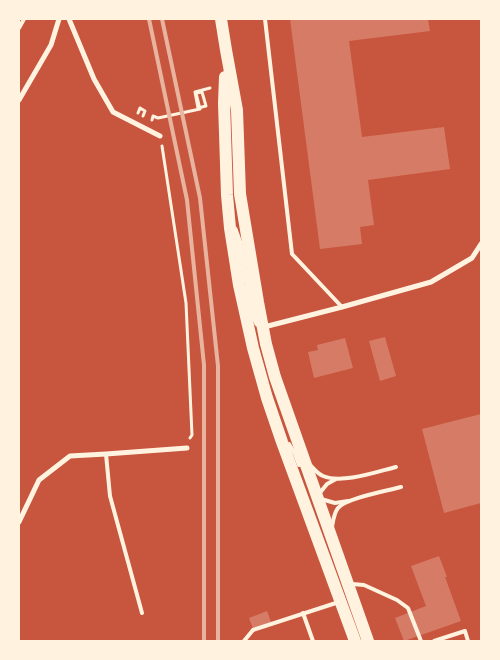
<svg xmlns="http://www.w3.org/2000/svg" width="500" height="660" viewBox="0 0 500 660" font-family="'PT Sans Narrow',sans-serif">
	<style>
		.building { fill: #d67c66 }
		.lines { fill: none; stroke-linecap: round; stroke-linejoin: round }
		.path { stroke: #fff3e0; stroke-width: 3 }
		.service { stroke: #fff3e0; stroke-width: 4 }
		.minor { stroke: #fff3e0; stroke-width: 5 }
		.primary { stroke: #fff3e0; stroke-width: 12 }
		.rail { stroke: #e9b49f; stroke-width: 4 }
	</style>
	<rect width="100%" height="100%" fill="#c8553d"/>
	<g class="building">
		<path d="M 290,19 L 428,19 L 430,31 L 349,41 L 362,137 L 444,127 L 450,169 L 368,180 L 374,225 L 360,227 L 362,244 L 320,249 Z"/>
		<path d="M 385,337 L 396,376 L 380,381 L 369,341 Z"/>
		<path d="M 345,338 L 353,368 L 314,378 L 308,352 L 318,350 L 317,345 Z"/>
		<path d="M 481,414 L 481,503 L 444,513 L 422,429 Z"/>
		<path d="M 439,556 L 447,577 L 445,577 L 461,621 L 404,641 L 395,618 L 426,606 L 411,566 Z"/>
		<path d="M 267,611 L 271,622 L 253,629 L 249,618 Z"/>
	</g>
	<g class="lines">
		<g class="path">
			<path d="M 138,113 L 140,108 L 145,111 L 143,116"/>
			<path d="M 152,120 L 153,116 L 158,118 L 200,109 L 196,93 L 202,92 L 206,106 L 198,108 L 195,92 L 210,88"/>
			<path d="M 162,146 L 186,303 L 192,435 L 190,438"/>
		</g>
		<g class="service">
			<path d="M 265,19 L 292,254 L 342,307"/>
			<path d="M 19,28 L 24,19"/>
			<path d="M 289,444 L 295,454 L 299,465"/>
			<path d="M 106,454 L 110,496 L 142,613"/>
			<path d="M 311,466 C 315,470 318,474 323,476 C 342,484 376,472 396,467"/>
			<path d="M 319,494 L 327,484 L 336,479"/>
			<path d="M 321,499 L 335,503 L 348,501"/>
			<path d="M 332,527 C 333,521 334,513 338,508 C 346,498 387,491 401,487"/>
			<path d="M 352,584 L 364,585 L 397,600 L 408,608 L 421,641"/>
			<path d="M 303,613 L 313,641"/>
			<path d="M 244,641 L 253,630 L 339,602"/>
			<path d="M 434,641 L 465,631 L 468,641"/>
		</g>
		<g class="minor">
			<path d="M 69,19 L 94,79 L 113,112 L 160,136"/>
			<path d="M 19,100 L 51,45 L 59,19"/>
			<path d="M 235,229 L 240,243 L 252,313 L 257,324 L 260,326"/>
			<path d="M 264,327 L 342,307 L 431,282 L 472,258 L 481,244"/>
			<path d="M 19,522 L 39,480 L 70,456 L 106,454 L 187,448"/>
		</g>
		<g class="primary">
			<path d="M 221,19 L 226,50 L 237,110 L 240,194 L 258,302 L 266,344 L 275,377 L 368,641"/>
			<path d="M 225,77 L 224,103 L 227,195 L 230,228 L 239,285 L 253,348 L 267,398 L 282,442 L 355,641"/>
		</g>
		<g class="rail">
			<path d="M 149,19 L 187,200 L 204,365 L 204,641"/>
			<path d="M 162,19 L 200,198 L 218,366 L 218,641"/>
		</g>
	</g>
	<rect width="500" height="660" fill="none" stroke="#fff3e0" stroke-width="40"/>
</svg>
